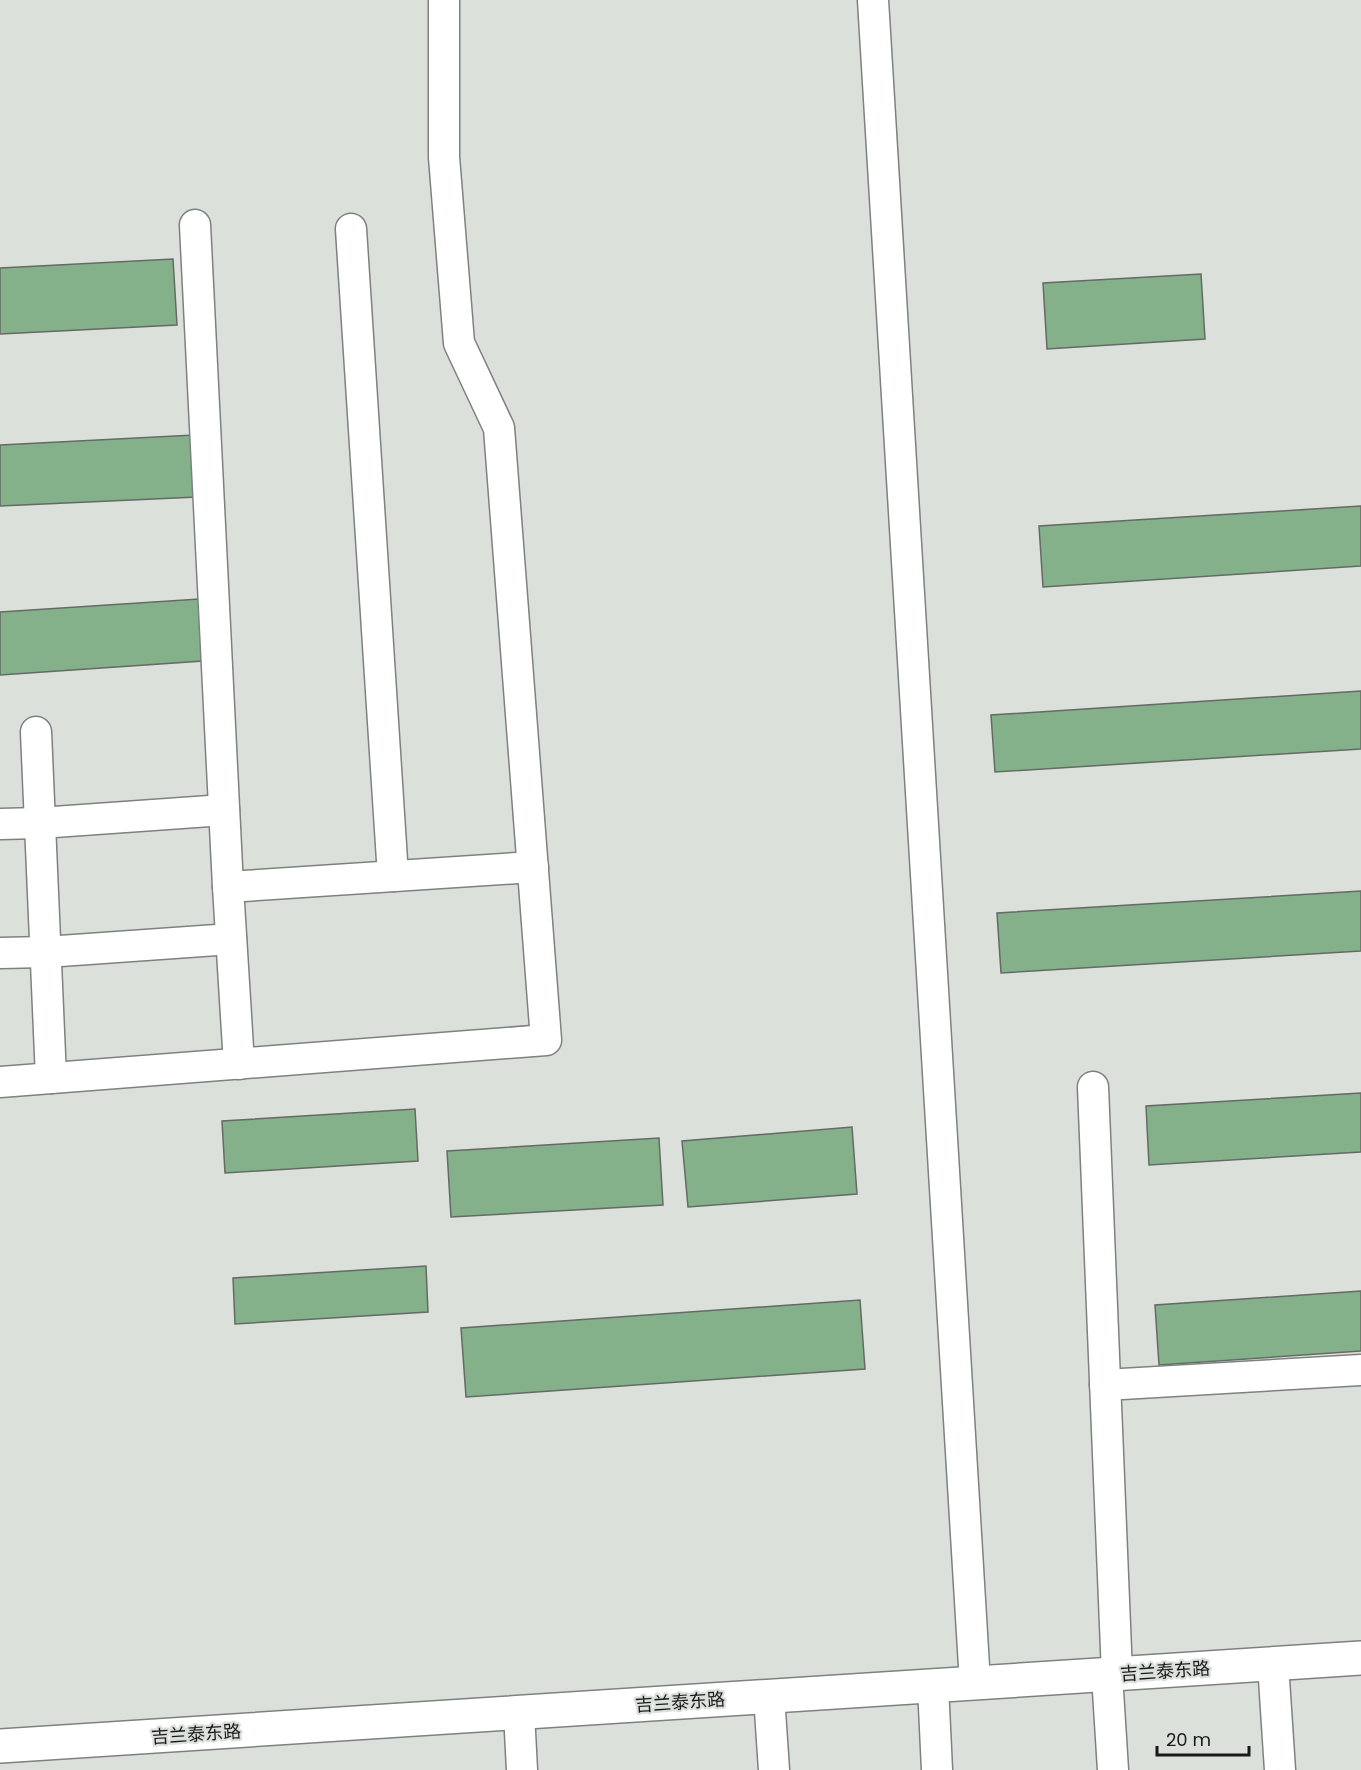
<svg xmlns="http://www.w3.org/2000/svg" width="1361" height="1770" viewBox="0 0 1361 1770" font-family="Poppins,'Noto Sans SC',sans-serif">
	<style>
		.building { fill: #84b189; stroke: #656a66; stroke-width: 1.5 }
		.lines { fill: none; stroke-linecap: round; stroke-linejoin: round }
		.street-casing { stroke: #7d827e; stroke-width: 33 }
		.secondary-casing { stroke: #7d827e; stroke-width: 36 }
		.street { stroke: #fff; stroke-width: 30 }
		.secondary { stroke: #fff; stroke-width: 33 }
		.labels { text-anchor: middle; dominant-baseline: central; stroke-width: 4.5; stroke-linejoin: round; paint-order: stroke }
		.street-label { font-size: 18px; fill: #181918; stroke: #dbe0db }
	</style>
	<rect width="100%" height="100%" fill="#dbe0db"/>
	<g class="building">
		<path d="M 173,259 L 177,325 L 0,334 L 0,268 Z"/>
		<path d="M 1201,274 L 1205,339 L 1047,349 L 1043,283 Z"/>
		<path d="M 194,435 L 197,497 L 0,506 L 0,445 Z"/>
		<path d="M 1361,506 L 1361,566 L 1043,587 L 1039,526 Z"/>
		<path d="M 199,599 L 203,661 L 0,675 L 0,612 Z"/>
		<path d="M 1361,691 L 1361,749 L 995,772 L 991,715 Z"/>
		<path d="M 1361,891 L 1361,951 L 1001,973 L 997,913 Z"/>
		<path d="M 1361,1093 L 1361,1152 L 1149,1165 L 1146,1106 Z"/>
		<path d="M 415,1109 L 418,1161 L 225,1173 L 222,1121 Z"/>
		<path d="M 852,1127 L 857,1194 L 688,1207 L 682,1141 Z"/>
		<path d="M 659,1138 L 663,1205 L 451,1217 L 447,1151 Z"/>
		<path d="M 426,1266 L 428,1312 L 235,1324 L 233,1278 Z"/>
		<path d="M 1361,1291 L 1361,1351 L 1159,1365 L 1155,1305 Z"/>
		<path d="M 860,1300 L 865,1369 L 466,1397 L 461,1328 Z"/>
	</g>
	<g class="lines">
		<g class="street-casing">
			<g id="street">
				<path d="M 873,0 L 975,1683"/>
				<path d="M 195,225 L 228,887 L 239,1064"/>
				<path d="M 351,229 L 393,876"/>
				<path d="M 36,732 L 51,1078"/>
				<path d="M 0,824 L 40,823 L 224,810"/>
				<path d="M 228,887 L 533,867"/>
				<path d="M 0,953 L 46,952 L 231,939"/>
				<path d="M 0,1082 L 546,1040 L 499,428 L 459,343 L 444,157 L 444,0"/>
				<path d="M 1093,1087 L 1117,1674"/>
				<path d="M 1105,1385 L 1361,1370"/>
				<path d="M 1273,1664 L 1280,1770"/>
				<path d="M 1107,1675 L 1113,1770"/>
				<path d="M 933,1686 L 937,1770"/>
				<path d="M 769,1696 L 774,1770"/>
				<path d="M 519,1713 L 522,1770"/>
			</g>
		</g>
		<g class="secondary-casing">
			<path id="secondary" d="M 0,1746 L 1361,1658"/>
		</g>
		<use href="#street" class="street"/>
		<use href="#secondary" class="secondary"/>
	</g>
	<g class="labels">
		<g class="street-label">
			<text transform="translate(1165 1671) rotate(-4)">吉兰泰东路</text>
			<text transform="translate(680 1702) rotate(-4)">吉兰泰东路</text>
			<text transform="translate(196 1734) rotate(-4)">吉兰泰东路</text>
		</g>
	</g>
	<path d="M1157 1746v9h92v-9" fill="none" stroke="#181918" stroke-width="3"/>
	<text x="1166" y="1746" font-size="18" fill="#181918" stroke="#dbe0db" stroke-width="4.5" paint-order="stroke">20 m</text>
</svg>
